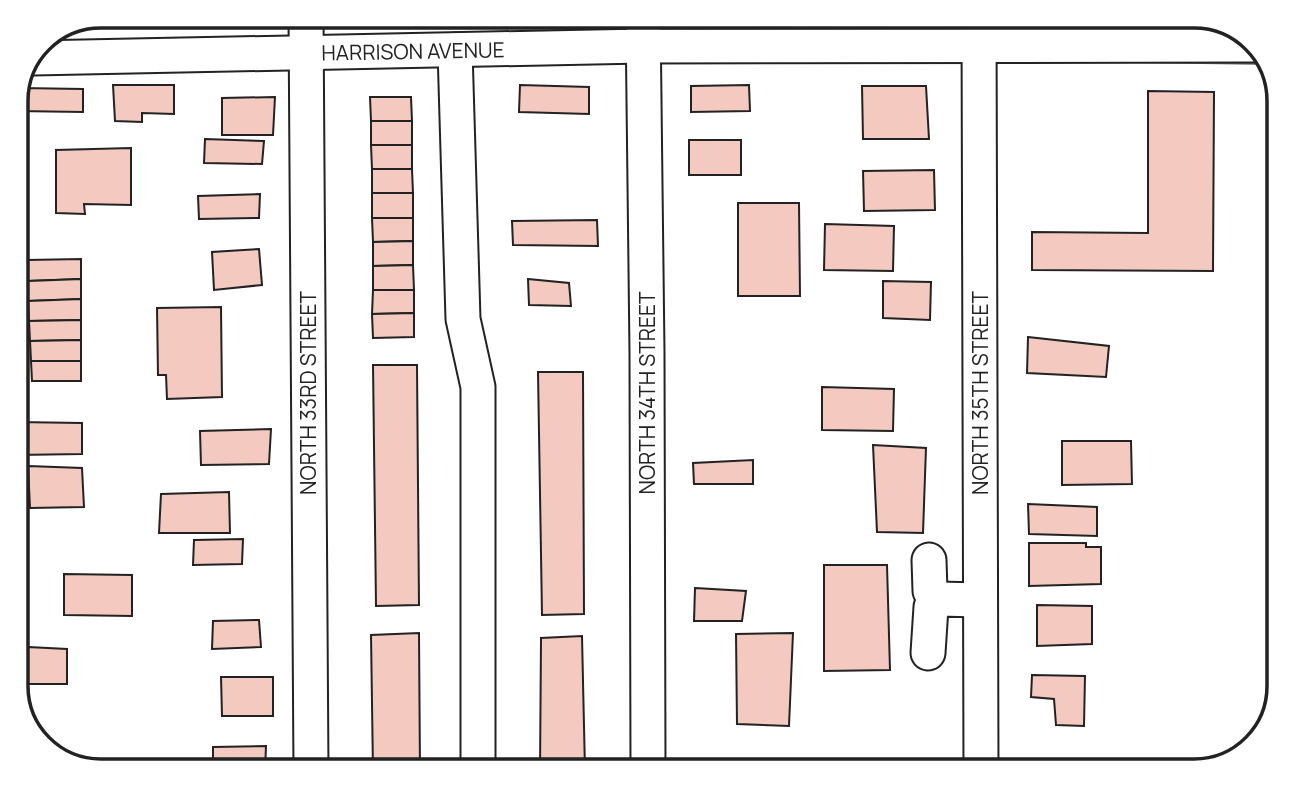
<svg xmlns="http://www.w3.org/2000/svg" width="1295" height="787" viewBox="0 0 1295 787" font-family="Manrope,sans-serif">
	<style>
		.grass { fill: #e0efe3; stroke: #6f6f6f; stroke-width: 2 }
		.building { fill: #f3c9c0; stroke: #222; stroke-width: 2 }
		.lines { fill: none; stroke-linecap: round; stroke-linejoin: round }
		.minor-casing { stroke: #222; stroke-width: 37 }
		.minor { stroke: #fff; stroke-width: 33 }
		.labels { text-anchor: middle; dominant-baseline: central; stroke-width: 5; stroke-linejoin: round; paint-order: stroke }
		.street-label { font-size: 21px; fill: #222; stroke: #fff }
		.rim { fill: none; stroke: #222; stroke-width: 3.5 }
	</style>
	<rect width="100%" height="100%" fill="#fff"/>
	<path class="grass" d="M 990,16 L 1194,16 L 1237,27 L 1268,58 L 1269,64 L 991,60 Z"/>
	<g class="building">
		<rect x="220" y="16" width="35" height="5"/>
		<path d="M 915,16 L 945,16 L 945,22 L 915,23 Z"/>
		<path d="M 113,85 L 174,85 L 174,114 L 142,113 L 142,122 L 115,121 Z"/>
		<path d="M 520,85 L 589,87 L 589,114 L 519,112 Z"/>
		<path d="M 749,85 L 750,111 L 691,112 L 691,86 Z"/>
		<path d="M 862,86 L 926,86 L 929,139 L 863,139 Z"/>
		<path d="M 20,88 L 83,89 L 83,112 L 16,111 L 16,96 Z"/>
		<path d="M 1148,91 L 1214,92 L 1213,271 L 1032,270 L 1032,232 L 1148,233 Z"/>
		<path d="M 275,97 L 273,135 L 222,135 L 222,98 Z"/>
		<path d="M 370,97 L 411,97 L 412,121 L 371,121 Z"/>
		<rect x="371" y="121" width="41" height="24"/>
		<path d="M 205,139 L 264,141 L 262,164 L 204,163 Z"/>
		<rect x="689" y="140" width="52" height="35"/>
		<path d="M 371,145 L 412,145 L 412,169 L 372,169 Z"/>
		<path d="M 131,148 L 131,205 L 84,204 L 85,214 L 56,213 L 56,150 Z"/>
		<path d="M 372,169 L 412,169 L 413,193 L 372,193 Z"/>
		<path d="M 934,170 L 935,210 L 864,211 L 863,171 Z"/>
		<rect x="372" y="193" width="41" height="25"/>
		<path d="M 260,194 L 259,218 L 199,219 L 198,196 Z"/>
		<path d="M 738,203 L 799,203 L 800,296 L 738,296 Z"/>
		<path d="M 372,218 L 413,218 L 413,241 L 373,242 Z"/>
		<path d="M 597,220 L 598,246 L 513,245 L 512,221 Z"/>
		<path d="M 825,224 L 894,226 L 893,271 L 824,270 Z"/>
		<path d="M 413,241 L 413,265 L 373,266 L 373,242 Z"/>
		<path d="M 259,249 L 262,285 L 214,290 L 212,252 Z"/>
		<path d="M 81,259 L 81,279 L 28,281 L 27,260 Z"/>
		<path d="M 413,265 L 414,290 L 373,290 L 373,266 Z"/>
		<path d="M 81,279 L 81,299 L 28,301 L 28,281 Z"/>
		<path d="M 528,279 L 569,283 L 571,306 L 529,305 Z"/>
		<path d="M 883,281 L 931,282 L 930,320 L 883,318 Z"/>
		<path d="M 373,290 L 414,290 L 414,313 L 372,314 Z"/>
		<path d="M 81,299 L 81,320 L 29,321 L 28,301 Z"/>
		<path d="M 221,307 L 222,397 L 167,399 L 166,375 L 158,375 L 157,308 Z"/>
		<path d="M 414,313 L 414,337 L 373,338 L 372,314 Z"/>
		<path d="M 81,320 L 81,340 L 30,341 L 29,321 Z"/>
		<path d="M 1028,337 L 1109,346 L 1106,377 L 1027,373 Z"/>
		<path d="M 81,340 L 81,361 L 31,361 L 30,341 Z"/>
		<path d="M 31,361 L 81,361 L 81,381 L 32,381 Z"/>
		<path d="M 373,365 L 417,365 L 419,605 L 376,606 Z"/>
		<path d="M 538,372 L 583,372 L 584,614 L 542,615 Z"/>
		<path d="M 822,387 L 894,389 L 893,431 L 822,430 Z"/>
		<path d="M 16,422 L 82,423 L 82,454 L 16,455 Z"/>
		<path d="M 271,429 L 269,464 L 201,465 L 200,431 Z"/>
		<path d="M 1062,441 L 1131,441 L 1132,484 L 1062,485 Z"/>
		<path d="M 873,445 L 926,448 L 923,533 L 877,532 Z"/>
		<path d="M 753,460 L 753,484 L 694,484 L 693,463 Z"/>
		<path d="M 28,466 L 82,468 L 84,507 L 30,508 Z"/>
		<path d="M 229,492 L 230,533 L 159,533 L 161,494 Z"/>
		<path d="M 1028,504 L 1097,507 L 1097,536 L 1029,534 Z"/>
		<path d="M 243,539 L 242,564 L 193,565 L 194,540 Z"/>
		<path d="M 1029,543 L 1086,543 L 1086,547 L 1101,547 L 1101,584 L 1029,586 Z"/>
		<path d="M 824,565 L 887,565 L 890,670 L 824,671 Z"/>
		<path d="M 64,574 L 132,575 L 132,616 L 64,615 Z"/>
		<path d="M 695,588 L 746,591 L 742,621 L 694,621 Z"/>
		<path d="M 1037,605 L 1092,606 L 1092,644 L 1037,646 Z"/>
		<path d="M 259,620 L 261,647 L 212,649 L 213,621 Z"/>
		<path d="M 419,633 L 420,771 L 373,771 L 371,635 Z"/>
		<path d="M 793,633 L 789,726 L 737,724 L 736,634 Z"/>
		<path d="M 582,636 L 585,771 L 540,771 L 541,638 Z"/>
		<path d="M 28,647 L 67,649 L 67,684 L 26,684 Z"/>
		<path d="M 1032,675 L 1085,676 L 1084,726 L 1056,725 L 1054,699 L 1031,697 Z"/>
		<path d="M 221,677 L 273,677 L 273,716 L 222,716 Z"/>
		<path d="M 266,746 L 265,771 L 213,771 L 213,747 Z"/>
		<path d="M 1057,760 L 1146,766 L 1146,771 L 1057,771 Z"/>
		<path d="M 73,761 L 136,761 L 136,771 L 101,771 L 73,764 Z"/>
	</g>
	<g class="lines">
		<g class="minor-casing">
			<g id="minor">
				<path d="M 306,16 L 311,771"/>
				<path d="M 643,16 L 647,353 L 648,771"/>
				<path d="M 979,16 L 981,771"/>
				<path d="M 455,50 L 463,319 L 478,387 L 478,771"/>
				<path d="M 33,58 L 643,46 L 1255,45"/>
				<path d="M 929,560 L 930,591 L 938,599"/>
				<path d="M 928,653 L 931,607 L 938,599 L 980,600"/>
			</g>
		</g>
		<use href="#minor" class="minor"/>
	</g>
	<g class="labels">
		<g class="street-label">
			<text transform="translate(413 51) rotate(-1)">HARRISON AVENUE</text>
			<text transform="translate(308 393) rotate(-90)">NORTH 33RD STREET</text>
			<text transform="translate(647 393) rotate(-90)">NORTH 34TH STREET</text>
			<text transform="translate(980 393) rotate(-90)">NORTH 35TH STREET</text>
		</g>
	</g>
	<path d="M0 0H1295V787H0ZM101 28H1194A73 73 0 0 1 1267 101V686A73 73 0 0 1 1194 759H101A73 73 0 0 1 28 686V101A73 73 0 0 1 101 28Z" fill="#fff" fill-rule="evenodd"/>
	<path class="rim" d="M101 28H1194A73 73 0 0 1 1267 101V686A73 73 0 0 1 1194 759H101A73 73 0 0 1 28 686V101A73 73 0 0 1 101 28Z"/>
</svg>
